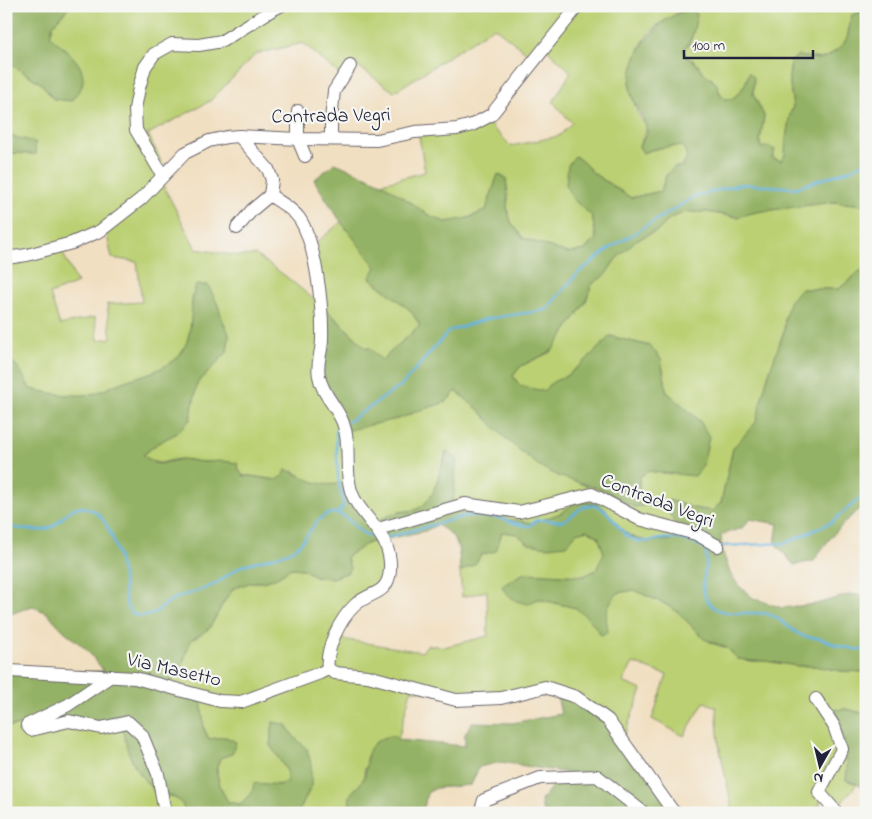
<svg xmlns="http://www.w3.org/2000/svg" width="872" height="819" viewBox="0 0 872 819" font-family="'Indie Flower',sans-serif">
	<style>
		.green { fill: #bbd073; stroke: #6e7957; fill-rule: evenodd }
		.forest { fill: #94b265; stroke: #5b6a50 }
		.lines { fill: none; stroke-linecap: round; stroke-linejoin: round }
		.stream { stroke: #64b2de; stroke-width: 2.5 }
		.minor-casing { stroke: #6a646a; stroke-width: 14 }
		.minor { stroke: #fff; stroke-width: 12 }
		.labels { text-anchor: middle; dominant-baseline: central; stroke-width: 4.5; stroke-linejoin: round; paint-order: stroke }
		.street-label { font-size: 20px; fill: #22223b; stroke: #f6f6f2 }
	</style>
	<rect width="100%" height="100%" fill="#f6f6f2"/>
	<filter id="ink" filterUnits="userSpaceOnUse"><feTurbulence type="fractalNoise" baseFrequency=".02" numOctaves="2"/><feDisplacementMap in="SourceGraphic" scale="10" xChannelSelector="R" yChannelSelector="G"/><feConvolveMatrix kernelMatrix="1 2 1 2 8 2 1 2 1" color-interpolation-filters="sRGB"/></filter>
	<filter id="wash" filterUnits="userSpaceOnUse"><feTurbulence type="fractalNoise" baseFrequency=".0096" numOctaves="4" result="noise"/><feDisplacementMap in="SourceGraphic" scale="20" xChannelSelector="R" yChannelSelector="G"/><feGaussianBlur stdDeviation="1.12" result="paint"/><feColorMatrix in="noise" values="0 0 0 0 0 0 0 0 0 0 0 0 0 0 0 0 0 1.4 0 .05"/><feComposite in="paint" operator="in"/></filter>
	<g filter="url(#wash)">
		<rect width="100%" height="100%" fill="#f1dfc1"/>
		<g class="green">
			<path d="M 70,6 L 866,6 L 866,15 L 860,12 L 852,15 L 847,38 L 842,46 L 829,56 L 821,59 L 805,57 L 791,61 L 789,78 L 793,107 L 790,114 L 786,139 L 785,155 L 781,161 L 772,158 L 775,150 L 761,149 L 760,141 L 764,116 L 747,80 C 744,88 739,93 732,99 L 724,99 L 712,79 L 705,74 L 694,61 L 687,57 L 683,50 L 689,45 L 694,30 L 681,11 C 673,16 663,21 655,27 C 641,38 630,69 630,86 C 630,93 634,102 636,109 C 645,131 652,120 639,146 L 643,153 C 654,148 670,146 682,146 C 695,162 679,168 666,175 L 661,191 L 631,198 L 593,173 L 584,163 L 575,156 L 573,199 L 592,216 L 596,238 L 585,250 L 568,253 L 523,238 L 511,222 L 507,208 L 508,198 L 506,178 L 498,174 L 486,210 C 474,215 457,224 445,222 C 428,219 397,193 382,183 L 425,172 L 419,136 L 486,121 L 511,146 L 559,136 L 572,123 L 553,102 L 571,72 L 547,49 L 536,60 L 494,27 L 394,92 L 355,64 L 340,75 L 303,43 L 256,54 L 210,101 L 148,134 L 166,172 L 160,179 L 196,249 L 239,256 L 256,255 L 284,275 L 321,305 L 310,248 L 341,222 L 377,267 L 370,278 L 410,310 L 420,325 L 382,360 L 370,348 L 366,348 L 323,306 L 373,424 L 401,418 L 417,411 L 446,402 L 456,391 L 479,410 L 505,438 L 522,451 L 581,484 L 604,490 L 634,507 L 639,490 L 639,478 L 647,471 L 671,474 L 700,421 L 667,392 L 661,359 L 650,346 L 610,336 C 597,350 584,363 569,374 C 557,382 554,378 544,392 L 520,386 L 513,376 L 521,366 L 552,351 L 585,303 L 592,284 L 605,275 L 616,259 L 636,240 L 659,230 L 670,218 L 686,212 L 707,212 L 737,217 L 756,212 L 833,202 L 866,205 L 866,271 L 860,271 L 839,289 L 800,289 L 785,318 L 784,331 L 767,379 L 756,423 L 733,449 L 721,503 L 712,511 L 693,508 L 669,500 L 679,530 L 672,540 C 659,540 645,543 633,537 C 618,531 613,513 599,505 C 593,502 582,503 576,502 L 561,513 L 533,523 L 483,516 L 464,509 L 453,500 L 457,459 L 446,452 L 433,493 L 424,505 L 415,510 L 399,512 L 370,523 L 344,483 C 341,484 336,486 332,486 C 319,487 303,478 293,471 L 277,480 L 250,476 L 243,476 C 229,457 221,463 202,462 C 195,462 189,459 183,459 C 161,459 164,470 143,455 L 158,443 L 177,433 L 190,420 L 197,384 L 227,352 L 229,334 L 222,319 L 218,305 L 192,294 C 192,311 192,331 185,347 C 173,370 144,374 123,382 C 111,386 99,394 87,395 C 67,397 49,393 30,389 L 19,368 L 6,357 L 6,153 L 36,154 L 35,142 L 6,135 L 6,64 L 11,64 L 42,84 L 53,99 L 50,36 L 53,25 ZM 106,231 L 112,258 L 137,262 L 142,302 L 107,304 L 111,338 L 98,340 L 95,317 L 60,325 L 50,294 L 77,283 L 61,249 Z"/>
			<path d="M 587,530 L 598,536 L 604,553 L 597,570 L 584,576 L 524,573 L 503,586 L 538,599 L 576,608 L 608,632 C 605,613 605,607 617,593 L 634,590 L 665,604 L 678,612 L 711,643 L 727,648 L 738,659 L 752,661 L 765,661 L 798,666 L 814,666 L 841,671 L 866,672 L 866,714 L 846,709 L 832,710 C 843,733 850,754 846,780 L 857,784 L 838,807 L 824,793 L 818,808 L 805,813 L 733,813 L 719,745 L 716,707 L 704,702 L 684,736 L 652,719 L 667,675 L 633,663 L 623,682 L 642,690 L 623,738 L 556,691 L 495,700 L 411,690 L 398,740 L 365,768 L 363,781 L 353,791 L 351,812 L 353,813 L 298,813 L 311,787 L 307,749 L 294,737 L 286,725 L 273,722 L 270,745 L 287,771 L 287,782 C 281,785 277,784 271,785 C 259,787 249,796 240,804 L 228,802 C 211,773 217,767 226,737 L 209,739 L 204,729 L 201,700 L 167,690 L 184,660 L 190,641 L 209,629 L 225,600 L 234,588 L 252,582 L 263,582 L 277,577 L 291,568 L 303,569 L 315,576 L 331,578 L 347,573 L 350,568 L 346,557 L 368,543 L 382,541 L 390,556 L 383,590 L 358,603 L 335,638 L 422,652 L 427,645 L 444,647 L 488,636 L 487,591 L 462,597 L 460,572 L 475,564 L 481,555 L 499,541 L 502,532 L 517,534 L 529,544 L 567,545 L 575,533 Z"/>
			<path d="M 119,720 L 125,734 L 167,794 C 176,798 184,802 185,813 L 6,813 L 6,727 L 34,723 Z"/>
		</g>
		<g class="forest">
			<path d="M 6,6 L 70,6 L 53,25 L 50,36 C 63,48 91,66 81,88 C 78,92 74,97 71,101 L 53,99 L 42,84 L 11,64 L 6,64 Z"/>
			<path d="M 690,9 L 697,14 C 695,27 692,41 683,50 L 687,57 L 694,61 L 705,74 L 717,84 L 719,92 L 724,99 L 732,99 C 742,91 746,84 749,72 L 754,77 L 753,94 L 764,116 L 760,141 L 761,148 L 768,146 L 775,150 L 772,158 L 781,161 L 785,155 L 786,139 L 790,114 L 793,107 L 789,78 L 791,61 L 797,56 L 821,59 L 829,56 L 842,46 L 847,38 L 852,15 L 860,12 L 866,15 L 866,205 L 833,202 L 756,212 L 737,217 L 707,212 L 686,212 L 670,218 L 659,230 L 636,240 L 616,259 L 605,275 L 592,284 L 585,303 L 552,351 L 521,366 L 513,376 L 520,386 L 544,391 C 554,378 557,382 569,374 C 584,363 597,350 610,336 L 650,346 L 661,359 L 667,392 L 700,421 L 709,437 L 703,465 L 695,476 L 647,471 L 639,477 L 639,490 L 649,505 L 634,507 L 604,490 L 558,476 L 538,465 L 505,438 L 479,410 L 456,391 L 446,402 L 417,411 L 401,418 L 345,431 L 318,384 L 322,306 L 366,348 L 370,348 L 382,360 L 420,325 L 410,310 L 370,278 L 376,267 L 341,222 L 314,180 L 335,163 L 382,183 L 427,214 L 445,222 L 469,218 L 486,210 L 498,174 L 506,178 L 508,198 L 507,208 L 511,222 L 523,238 L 568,253 L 585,250 L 596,238 L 592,216 L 573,199 L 566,186 L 568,165 L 575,156 L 584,163 L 593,173 L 631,198 L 661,191 L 666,176 L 674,167 L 682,167 C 688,159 688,154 682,146 C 670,146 654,148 643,153 L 639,146 C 641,142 646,137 647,132 C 649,124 630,101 630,86 C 631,50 656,18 690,9 Z"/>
			<path d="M 6,135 L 35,142 L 36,154 L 6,153 Z"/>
			<path d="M 860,271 L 866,271 L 866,503 C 845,521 828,538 814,561 L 794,565 L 775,543 L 778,524 L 750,519 L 742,528 L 721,535 L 722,550 L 730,573 L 738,585 L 753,598 L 782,608 L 816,604 L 848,595 L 866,594 L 866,672 L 841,671 L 814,666 L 798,666 L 765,661 L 752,661 L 738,659 L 727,648 L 704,639 L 678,612 L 665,604 L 634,590 L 618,593 C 605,607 605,613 608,632 L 601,635 L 590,620 L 576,608 L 538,599 L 528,604 L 516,601 L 505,592 L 502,586 L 524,573 L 584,576 L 596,570 L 604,553 L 598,536 L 587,530 L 576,533 L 567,545 L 547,547 L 529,544 L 517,534 L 502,532 L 496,551 L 481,555 L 475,564 L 460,572 C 459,548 460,537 437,525 L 425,531 L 368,543 L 346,557 L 350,568 L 347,573 L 331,578 L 315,576 L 303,569 L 291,568 L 277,577 L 263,582 L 252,582 L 234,588 L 225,600 L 209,629 L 190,641 L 184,660 L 168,689 L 201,700 L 204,729 L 209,739 L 226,737 L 236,742 L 232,754 L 220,758 L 216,770 L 221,789 L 228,802 L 240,804 L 252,793 L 254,783 L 281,785 L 287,782 L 287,771 L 270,745 L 273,722 L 286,725 L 294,737 L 307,749 L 311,764 L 311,787 L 298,813 L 185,813 C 183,798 170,794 157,795 C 146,782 133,767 128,751 C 125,741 123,730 119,720 L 102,724 L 34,723 L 6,727 L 6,674 L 104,671 L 86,649 L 64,631 L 47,613 L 32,606 L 8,615 L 6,618 L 6,357 L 19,368 L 30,389 C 49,393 66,396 86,395 C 98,394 111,386 122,382 C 144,374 171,370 184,348 C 195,329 188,304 196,285 L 208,285 L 218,305 L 222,319 L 229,334 L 227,352 L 197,384 L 190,420 L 177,433 L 158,443 L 143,455 L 154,463 L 160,464 L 182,459 L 202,462 L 223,461 L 237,463 L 239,470 L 243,476 L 250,476 L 277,480 L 283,476 L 286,470 C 292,471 295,474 301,476 C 317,484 327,487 345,482 L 370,523 L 399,512 L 415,510 L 424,505 L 433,493 L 447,452 L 457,459 L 453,500 L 464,509 L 483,516 L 533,523 L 561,513 L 576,502 C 582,503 593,502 599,505 C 613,513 618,531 633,537 C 645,543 659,540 672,540 L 679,530 L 667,510 L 669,500 L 693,508 L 712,511 L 721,503 L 733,448 L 756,422 L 767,379 L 784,331 L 785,318 L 789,302 L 800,289 L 839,289 Z"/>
			<path d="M 556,691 L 613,728 L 674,813 L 543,813 L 541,801 L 553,785 L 569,781 L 574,774 L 501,762 L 479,767 L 471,785 L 436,788 L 427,793 L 423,813 L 351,812 C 347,788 352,797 362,781 C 370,769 362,753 376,742 C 383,738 386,736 394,736 L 398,740 L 465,746 L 465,734 L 472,722 L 512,723 L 561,714 Z"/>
			<path d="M 846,709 L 866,714 L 866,790 L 857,784 L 846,780 C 850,754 843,733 832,710 Z"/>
		</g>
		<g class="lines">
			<g class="stream">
				<path d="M 348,422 L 402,385 L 449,331 L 486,319 L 546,310 L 578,273 L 610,248 L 694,197 L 741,184 L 795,188 L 850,170 L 866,161"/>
				<path d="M 336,430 L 338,478 L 344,506 L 337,513"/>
				<path d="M 6,527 C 20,527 34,533 47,529 C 64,525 67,498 92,510 C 111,519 119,558 123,577 C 125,587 123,602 129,610 C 133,615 138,616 143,616 C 157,616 163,603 176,598 C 186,594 198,592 208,587 C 220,583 229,573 240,567 C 258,559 277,559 294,549 C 308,540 314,516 332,513 C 344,512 352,524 360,531 C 365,535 371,536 377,538"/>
				<path d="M 385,538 L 469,515 C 477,517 485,516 493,517 C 505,518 515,525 529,526 C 532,524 535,521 538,520 C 546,518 557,524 565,520 C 573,517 578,507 587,506 C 612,501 616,537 638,541 C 646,543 653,540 661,539 C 676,537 691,541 705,548 C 711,566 697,583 707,600 C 718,620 750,610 768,614 C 782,618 790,631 803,636 C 808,638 813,637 818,638 C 826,640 832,644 840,646 C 848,648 857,649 866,651"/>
				<path d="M 723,546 L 786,543 L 832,522 L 866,493"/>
			</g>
		</g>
	</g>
	<g filter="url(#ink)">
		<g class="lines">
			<g class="minor-casing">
				<g id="minor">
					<path d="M 298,111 L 298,139 L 305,156"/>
					<path d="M 239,136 L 268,169 L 272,180 L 270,195 C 279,202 292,208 299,218 C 316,242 323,308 322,339 C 322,352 316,364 319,376 C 322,394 337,407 343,423 C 351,444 345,466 350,487 C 356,516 393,532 390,570 C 388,596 370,591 355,605 C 340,619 325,649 328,669"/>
					<path d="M 331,139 L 331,120 L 334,91 L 350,66"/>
					<path d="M 163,176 L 136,130 L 135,109 L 139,88 L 145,67 L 154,54 L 172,44 L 199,45 L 222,41 L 272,10 L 280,6"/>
					<path d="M 237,228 L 252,210 L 270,195"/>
					<path d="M 6,258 L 27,255 L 72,243 L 100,231 L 141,199 L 185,153 L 209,141 L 227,137 L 239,136 L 298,139 L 377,140 L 415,132 L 457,129 L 472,125 L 491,115 L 578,6"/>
					<path d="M 378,529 L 465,504 L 519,512 L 592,494 L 639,519 L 696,534 L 718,546"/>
					<path d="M 328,669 L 335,673 L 368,676 L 456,700 L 501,698 L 545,687 L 576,697 L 608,720 L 672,810 L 676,813"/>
					<path d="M 6,673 L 10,671 L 135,678 L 220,701 L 241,702 L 320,673 L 328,669"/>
					<path d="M 111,676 L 68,705 L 27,725 L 31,730 L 69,721 L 101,728 L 128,722 L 142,735 L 158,774 L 165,813"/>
					<path d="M 816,699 L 834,726 L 842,749 L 819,792 L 837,813"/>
					<path d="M 480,813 L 484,800 L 540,778 L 597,776 L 644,813"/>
				</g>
			</g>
			<use href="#minor" class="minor"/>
		</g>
	</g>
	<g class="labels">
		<g class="street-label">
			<text transform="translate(331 117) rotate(-1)">Contrada Vegri</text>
			<text transform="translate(657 502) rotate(21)">Contrada Vegri</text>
			<text transform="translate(174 671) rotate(13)">Via Masetto</text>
		</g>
	</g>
	<rect width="872" height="819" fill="none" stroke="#f6f6f2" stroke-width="25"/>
	<g transform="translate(820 766) rotate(188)" stroke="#f6f6f2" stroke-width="4" paint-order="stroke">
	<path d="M0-4L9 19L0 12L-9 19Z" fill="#22223b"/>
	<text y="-8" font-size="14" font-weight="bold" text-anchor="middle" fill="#22223b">N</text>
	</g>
	<path d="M684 50v8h129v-8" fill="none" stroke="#22223b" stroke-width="2.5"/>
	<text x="692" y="50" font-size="15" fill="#22223b" stroke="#f6f6f2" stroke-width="4" paint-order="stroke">100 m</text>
</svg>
